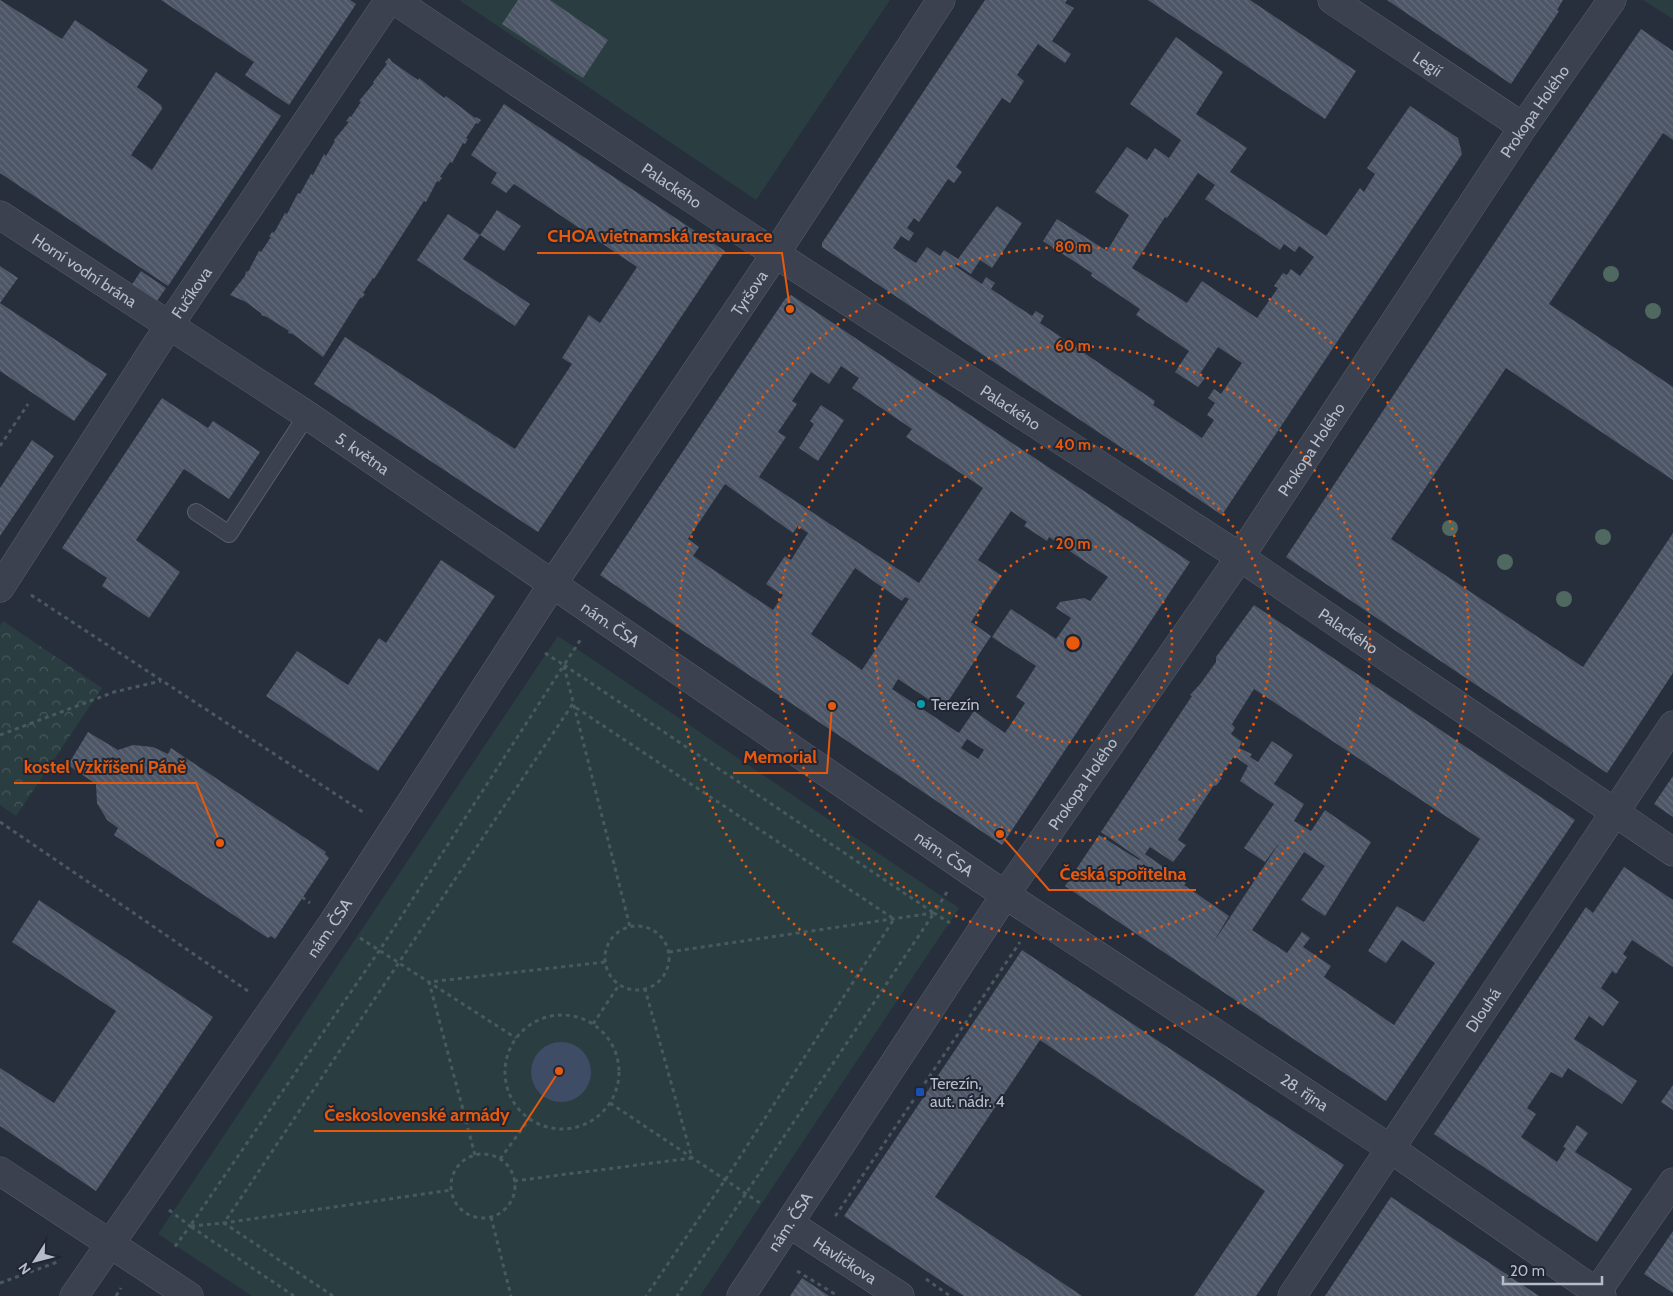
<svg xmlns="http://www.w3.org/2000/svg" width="1673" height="1296" viewBox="0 0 1673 1296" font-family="Cabin,sans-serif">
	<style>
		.green { fill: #2a3d40 }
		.forest { fill: url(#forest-crowns) }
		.water { fill: #3e4c65 }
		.building { fill: url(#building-back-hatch); fill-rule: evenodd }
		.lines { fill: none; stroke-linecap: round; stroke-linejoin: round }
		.service-casing { stroke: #595f6b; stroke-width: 18 }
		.minor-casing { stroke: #595f6b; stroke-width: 29 }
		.path { stroke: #495a5e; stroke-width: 3; stroke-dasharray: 4 4; stroke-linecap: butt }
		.service { stroke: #3b414e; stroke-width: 16 }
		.minor { stroke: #3b414e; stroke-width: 28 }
		.tree { fill: #4f6860 }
		.ring { fill: none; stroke: #e8590c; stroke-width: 2.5; stroke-dasharray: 2.5 5 }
		.culture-dot { fill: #0f9aa8; stroke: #202633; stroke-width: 2 }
		.transit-dot { fill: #1a4fb4; stroke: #202633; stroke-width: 2 }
		.labels { text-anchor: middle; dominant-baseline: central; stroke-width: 4; stroke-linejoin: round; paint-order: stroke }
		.street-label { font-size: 16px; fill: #b7bdc8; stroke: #202633 }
		.poi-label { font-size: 16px; fill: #b7bdc8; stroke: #202633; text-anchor: start }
		.centre { fill: #e8590c; stroke: #202633; stroke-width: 2.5 }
		.ring-label { font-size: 15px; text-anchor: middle; font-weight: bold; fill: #e8590c; stroke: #202633; stroke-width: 4; stroke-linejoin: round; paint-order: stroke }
		.leader { fill: none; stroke: #e8590c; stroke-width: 2 }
		.callout-dot { fill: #e8590c; stroke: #202633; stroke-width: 2 }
		.callout-label { font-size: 18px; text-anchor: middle; font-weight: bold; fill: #e8590c; stroke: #202633; stroke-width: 4; stroke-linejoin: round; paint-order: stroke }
	</style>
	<defs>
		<pattern id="forest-crowns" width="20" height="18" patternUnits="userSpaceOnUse" patternTransform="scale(1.25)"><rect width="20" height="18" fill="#2a3d40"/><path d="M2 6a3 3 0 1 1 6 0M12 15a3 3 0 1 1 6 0" fill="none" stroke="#47575a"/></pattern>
		<pattern id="building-back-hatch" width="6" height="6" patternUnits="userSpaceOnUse" patternTransform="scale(1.25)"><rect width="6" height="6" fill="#4d5666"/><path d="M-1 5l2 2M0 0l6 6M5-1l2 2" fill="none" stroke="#646c7a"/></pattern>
	</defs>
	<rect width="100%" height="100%" fill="#272f3d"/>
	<g class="green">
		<path d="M 459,0 L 890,0 L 756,200 Z"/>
		<path d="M 1643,0 L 1673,0 L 1673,19 Z"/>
		<path d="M 558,636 L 959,908 L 700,1296 L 252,1296 L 158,1234 Z"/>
	</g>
	<path class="forest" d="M 3,621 L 102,688 L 16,816 L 0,805 L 0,626 Z"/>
	<circle class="water" cx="561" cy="1072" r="30"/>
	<g class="building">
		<path d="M 0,0 L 62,39 L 75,20 L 148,70 L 137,87 L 161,105 L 162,109 L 131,155 L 152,170 L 216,72 L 281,116 L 168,286 L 0,173 Z"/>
		<path d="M 161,0 L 350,0 L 356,4 L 289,105 L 245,75 L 254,62 Z"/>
		<path d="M 518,0 L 550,0 L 608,40 L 583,78 L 502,24 Z"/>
		<path d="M 985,0 L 1067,0 L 1065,3 L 1074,8 L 1052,41 L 1071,54 L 1065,63 L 1038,44 L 1017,75 L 1024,81 L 1010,103 L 1002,98 L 956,167 L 962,172 L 954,183 L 948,179 L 919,222 L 914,218 L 907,228 L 914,233 L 909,241 L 901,236 L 893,248 L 916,263 L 927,247 L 940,256 L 944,250 L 958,259 L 997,206 L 1022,223 L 992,268 L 980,260 L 971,274 L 956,264 L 955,266 L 982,284 L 986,277 L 995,283 L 991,289 L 1032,316 L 1036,311 L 1044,316 L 1040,323 L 1155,401 L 1153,405 L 1202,438 L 1214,420 L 1207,415 L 1215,403 L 1208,398 L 1214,389 L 1221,394 L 1242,363 L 1218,347 L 1199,375 L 1205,378 L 1198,387 L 1175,372 L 1189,351 L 1136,315 L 1140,309 L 1091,276 L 1092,273 L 1043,241 L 1057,219 L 1107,251 L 1129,215 L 1095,192 L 1127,147 L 1147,160 L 1155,148 L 1169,158 L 1181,140 L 1130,104 L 1176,37 L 1223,72 L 1196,114 L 1247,148 L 1230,172 L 1334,241 L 1326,236 L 1360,188 L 1364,192 L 1375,174 L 1367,168 L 1410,106 L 1458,138 L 1462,154 L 1222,515 L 822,247 L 822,243 ZM 1198,173 L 1215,185 L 1205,199 L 1280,250 L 1284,244 L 1295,252 L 1299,246 L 1314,257 L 1300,276 L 1291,269 L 1287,275 L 1283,273 L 1274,286 L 1278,288 L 1257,318 L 1202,281 L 1187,303 L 1132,268 L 1165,217 L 1167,218 Z"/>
		<path d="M 1148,0 L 1250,0 L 1356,71 L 1325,119 Z"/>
		<path d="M 1387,0 L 1563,0 L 1557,10 L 1559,11 L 1511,84 Z"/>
		<path d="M 1641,29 L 1673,51 L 1673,140 L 1663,133 L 1549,304 L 1673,387 L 1673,480 L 1506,368 L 1391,539 L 1583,667 L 1673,533 L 1673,673 L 1607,773 L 1286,557 L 1533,185 Z"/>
		<path d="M 389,58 L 392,62 L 418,80 L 419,78 L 444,98 L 446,96 L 475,118 L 476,117 L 481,120 L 478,124 L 476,123 L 466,138 L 468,139 L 465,144 L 463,143 L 452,163 L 450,162 L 440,177 L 442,178 L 439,182 L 437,181 L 426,202 L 424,201 L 374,279 L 373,278 L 363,293 L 365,294 L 362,298 L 360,298 L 323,357 L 293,334 L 288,333 L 289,331 L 267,317 L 261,315 L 262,314 L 246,302 L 230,295 L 245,276 L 246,271 L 248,272 L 259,251 L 261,252 L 271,237 L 269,237 L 272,232 L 274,233 L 285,213 L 287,214 L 298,193 L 300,194 L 311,174 L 313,175 L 324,154 L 326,156 L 335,141 L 334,140 L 349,122 L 346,121 L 350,116 L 351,117 L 361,102 L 359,101 L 374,83 L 373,82 L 387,64 L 385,62 Z"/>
		<path d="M 504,104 L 725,251 L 538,532 L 314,384 L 345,337 L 515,449 L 572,364 L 562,358 L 589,315 L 600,323 L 637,267 L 514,184 L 506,193 L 491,183 L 497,173 L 471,155 Z"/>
		<path d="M 497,210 L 521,226 L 504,251 L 480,235 Z"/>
		<path d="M 448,214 L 480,235 L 463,259 L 530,304 L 515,326 L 417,260 Z"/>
		<path d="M 0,266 L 18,278 L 0,303 L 107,374 L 74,421 L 0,371 Z"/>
		<path d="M 141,271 L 166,288 L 150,311 L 125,295 Z"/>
		<path d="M 791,295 L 1190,562 L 1002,845 L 600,575 L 785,299 ZM 841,366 L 859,378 L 852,388 L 912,429 L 906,437 L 983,488 L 919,583 L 759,477 L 786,437 L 778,432 L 797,404 L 792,401 L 811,372 L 829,384 ZM 725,484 L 793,533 L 798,526 L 808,533 L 791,560 L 785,556 L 766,584 L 783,595 L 773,610 L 693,556 L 699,547 L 688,539 ZM 1011,511 L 1027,522 L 1024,526 L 1047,541 L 1049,537 L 1108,577 L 1090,601 L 1084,598 L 1060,602 L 1056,608 L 1071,618 L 1056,639 L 1011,609 L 992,637 L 1036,666 L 1016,697 L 1025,703 L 1005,733 L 974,711 L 959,733 L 892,689 L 898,679 L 943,709 L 991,636 L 971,622 L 1002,576 L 978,560 ZM 855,568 L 902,601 L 905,597 L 909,599 L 862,670 L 811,634 ZM 967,739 L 984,750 L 978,759 L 961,748 Z"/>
		<path d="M 162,398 L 208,428 L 213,421 L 260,452 L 229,499 L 184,469 L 136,540 L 180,572 L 149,618 L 102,586 L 107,578 L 62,548 Z"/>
		<path d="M 821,405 L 844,420 L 818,461 L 799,448 L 814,424 L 810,421 Z"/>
		<path d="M 32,440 L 54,456 L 0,536 L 0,488 Z"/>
		<path d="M 441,560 L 495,596 L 378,771 L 266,696 L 297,651 L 348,685 L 379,638 L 386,643 Z"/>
		<path d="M 1254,605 L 1575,820 L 1386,1101 L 1065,886 L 1099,835 L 1139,860 L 1140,859 L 1101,832 L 1192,696 L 1190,695 L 1201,683 L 1216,662 L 1216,657 ZM 1254,689 L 1480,839 L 1424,922 L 1397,906 L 1368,951 L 1386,963 L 1402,940 L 1435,963 L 1394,1025 L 1324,977 L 1331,966 L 1303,947 L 1310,938 L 1302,932 L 1287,953 L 1252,930 L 1304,852 L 1325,866 L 1301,900 L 1325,916 L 1371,842 L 1325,810 L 1311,831 L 1294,821 L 1304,804 L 1274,784 L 1293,755 L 1272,741 L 1258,762 L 1250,757 L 1252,754 L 1239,748 L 1242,742 L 1231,734 L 1235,728 L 1232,724 ZM 1234,756 L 1248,766 L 1240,781 L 1274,804 L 1244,848 L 1265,862 L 1280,842 L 1213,943 L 1229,916 L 1184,885 L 1186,883 L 1145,854 L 1150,847 L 1173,862 L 1186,845 L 1178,840 L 1214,785 L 1216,786 L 1222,778 L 1220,777 Z"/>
		<path d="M 88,732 L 118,750 L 133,745 L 153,747 L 168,754 L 171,748 L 326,852 L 325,854 L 329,858 L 275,939 L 271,936 L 268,938 L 114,835 L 118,828 L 107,820 L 97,803 L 96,784 L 68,765 Z"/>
		<path d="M 1673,776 L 1673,817 L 1654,804 Z"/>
		<path d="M 1624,867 L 1673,900 L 1673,967 L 1632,940 L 1623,954 L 1627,957 L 1616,974 L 1612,971 L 1601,988 L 1619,1002 L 1603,1026 L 1589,1016 L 1574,1039 L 1637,1081 L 1622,1104 L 1568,1068 L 1562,1078 L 1551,1072 L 1527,1108 L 1536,1114 L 1521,1137 L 1557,1162 L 1566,1148 L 1563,1147 L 1577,1125 L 1588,1133 L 1575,1152 L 1632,1189 L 1597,1242 L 1434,1134 L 1586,907 L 1593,913 Z"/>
		<path d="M 39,900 L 213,1017 L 96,1191 L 0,1126 L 0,1068 L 54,1103 L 116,1011 L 12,942 Z"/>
		<path d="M 1022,950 L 1344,1165 L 1256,1296 L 1194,1296 L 1265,1191 L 1040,1040 L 935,1197 L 1082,1296 L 964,1296 L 844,1216 Z"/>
		<path d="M 1673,1085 L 1673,1110 L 1661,1102 Z"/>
		<path d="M 1391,1197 L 1539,1296 L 1325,1296 Z"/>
		<path d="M 1673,1231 L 1673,1293 L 1644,1274 Z"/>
		<path d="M 802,1278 L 829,1296 L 790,1296 Z"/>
	</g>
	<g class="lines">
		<g class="service-casing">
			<path id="service" d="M 196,512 L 229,534 L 307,415"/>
		</g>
		<g class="minor-casing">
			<g id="minor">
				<path id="s1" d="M 394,0 L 733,226 L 1240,557 L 1673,852"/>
				<path id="s2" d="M 1332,0 L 1523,127"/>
				<path id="s3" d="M 0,215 L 307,415 L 977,876 L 1391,1149 L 1602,1296"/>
				<path id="s4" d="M 0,588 L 168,327 L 389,0"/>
				<path d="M 0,1171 L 189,1296"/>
				<path id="s5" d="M 790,1224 L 900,1296"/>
				<path d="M 1596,1293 L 1673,1182"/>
				<path id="s6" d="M 74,1296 L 334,921 L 552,585 L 776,253 L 941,0"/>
				<path id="s7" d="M 741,1296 L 1005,895 L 1240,557 L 1523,127 L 1612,0"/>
				<path id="s8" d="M 1292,1296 L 1673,725"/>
			</g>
		</g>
		<g class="path">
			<path d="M 0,446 L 28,404"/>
			<path d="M 31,595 L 366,814"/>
			<path d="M 545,653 L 564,665 L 581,639"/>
			<path d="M 564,665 L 934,913 L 677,1296"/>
			<path d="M 564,666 L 630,927"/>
			<path d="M 0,735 L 114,692 L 161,681"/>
			<path d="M 0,822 L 248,991"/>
			<path d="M 947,892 L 934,913 L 950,923"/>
			<path d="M 302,897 L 310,903"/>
			<circle cx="637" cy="958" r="32"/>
			<path d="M 360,938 L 516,1038"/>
			<path d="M 669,952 L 933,913"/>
			<circle cx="562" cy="1072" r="57"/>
			<path d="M 593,1024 L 619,985"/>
			<path d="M 610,1103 L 763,1205"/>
			<circle cx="483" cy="1186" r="32"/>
			<path d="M 475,1155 L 429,982 L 605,962"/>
			<path d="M 500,1159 L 530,1118"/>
			<path d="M 514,1181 L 692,1158 L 645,989"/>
			<path d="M 169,1210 L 190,1226 L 174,1248"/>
			<path d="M 837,1216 L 836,1215 L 1020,942"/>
			<path d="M 491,1217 L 511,1296"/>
			<path d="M 191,1226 L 224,1223 L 451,1190"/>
			<path d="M 797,1271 L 838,1296"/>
			<path d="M 926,1279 L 950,1296"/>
			<path d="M 0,1283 L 60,1261"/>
			<path d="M 116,1296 L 121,1288"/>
			<path d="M 294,1296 L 190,1226 L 379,951 L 564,665"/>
			<path d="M 333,1296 L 224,1223 L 572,705 L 894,919 L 725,1180 L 646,1296"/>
		</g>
		<use href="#service" class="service"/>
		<use href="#minor" class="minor"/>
	</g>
	<g class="tree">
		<circle cx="1611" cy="274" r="8"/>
		<circle cx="1653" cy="311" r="8"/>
		<circle cx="1450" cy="528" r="8"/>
		<circle cx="1603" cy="537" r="8"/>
		<circle cx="1505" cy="562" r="8"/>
		<circle cx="1564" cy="599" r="8"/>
	</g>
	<g class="ring">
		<circle cx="1073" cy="643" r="99"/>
		<circle cx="1073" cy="643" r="198"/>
		<circle cx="1073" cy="643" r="297"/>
		<circle cx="1073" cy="643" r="396"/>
	</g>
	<circle class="culture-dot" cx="921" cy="704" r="5"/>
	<rect class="transit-dot" x="915" y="1087" width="10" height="10" rx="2.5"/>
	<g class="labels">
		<g class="street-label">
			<text stroke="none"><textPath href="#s2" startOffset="115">Legií</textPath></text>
			<text stroke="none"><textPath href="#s7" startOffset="1426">Prokopa Holého</textPath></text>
			<text stroke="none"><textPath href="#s1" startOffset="334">Palackého</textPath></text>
			<text stroke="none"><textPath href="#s3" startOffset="101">Horní vodní brána</textPath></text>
			<text stroke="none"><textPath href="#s4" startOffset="352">Fučíkova</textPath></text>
			<text stroke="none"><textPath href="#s6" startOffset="1209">Tyršova</textPath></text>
			<text stroke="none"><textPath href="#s1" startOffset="739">Palackého</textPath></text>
			<text stroke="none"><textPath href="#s7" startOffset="1021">Prokopa Holého</textPath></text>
			<text stroke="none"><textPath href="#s3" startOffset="434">5. května</textPath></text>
			<text stroke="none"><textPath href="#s3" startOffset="735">nám. ČSA</textPath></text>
			<text stroke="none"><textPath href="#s1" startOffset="1144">Palackého</textPath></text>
			<text stroke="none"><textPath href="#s7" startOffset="616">Prokopa Holého</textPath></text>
			<text stroke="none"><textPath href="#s3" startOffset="1140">nám. ČSA</textPath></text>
			<text stroke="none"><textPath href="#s6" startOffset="448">nám. ČSA</textPath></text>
			<text stroke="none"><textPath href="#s8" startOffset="344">Dlouhá</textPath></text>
			<text stroke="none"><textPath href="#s3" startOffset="1572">28. října</textPath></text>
			<text stroke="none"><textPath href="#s7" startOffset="89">nám. ČSA</textPath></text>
			<text stroke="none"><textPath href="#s5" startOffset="66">Havlíčkova</textPath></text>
		</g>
		<g class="poi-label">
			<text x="931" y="704">Terezín</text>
			<text x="930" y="1083">Terezín,<tspan x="930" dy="18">aut. nádr. 4</tspan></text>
		</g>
	</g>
	<circle cx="1073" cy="643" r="8" class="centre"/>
	<g class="ring-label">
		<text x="1073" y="252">80 m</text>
		<text x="1073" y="351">60 m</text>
		<text x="1073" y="450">40 m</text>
		<text x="1073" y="549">20 m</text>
	</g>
	<path class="leader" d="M790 309L782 253H537M832 706L827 773H733M220 843L196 783H14M1000 834L1049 890H1196M559 1071L520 1131H314"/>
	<g class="callout-dot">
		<circle cx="790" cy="309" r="5"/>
		<circle cx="832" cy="706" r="5"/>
		<circle cx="220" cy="843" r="5"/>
		<circle cx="1000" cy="834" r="5"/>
		<circle cx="559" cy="1071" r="5"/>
	</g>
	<g class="callout-label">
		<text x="660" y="242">CHOA vietnamská restaurace</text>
		<text x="780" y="763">Memorial</text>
		<text x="105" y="773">kostel Vzkříšení Páně</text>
		<text x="1123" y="880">Česká spořitelna</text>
		<text x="417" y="1121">Československé armády</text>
	</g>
	<g transform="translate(35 1261) rotate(234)" stroke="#202633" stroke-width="4" paint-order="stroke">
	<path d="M0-4L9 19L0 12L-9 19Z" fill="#b7bdc8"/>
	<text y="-8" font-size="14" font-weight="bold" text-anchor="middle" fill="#b7bdc8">N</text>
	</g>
	<path d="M1503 1276v8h99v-8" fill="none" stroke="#b7bdc8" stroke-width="2.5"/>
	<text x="1510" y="1276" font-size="15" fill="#b7bdc8" stroke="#202633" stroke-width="4" paint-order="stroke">20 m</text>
</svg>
